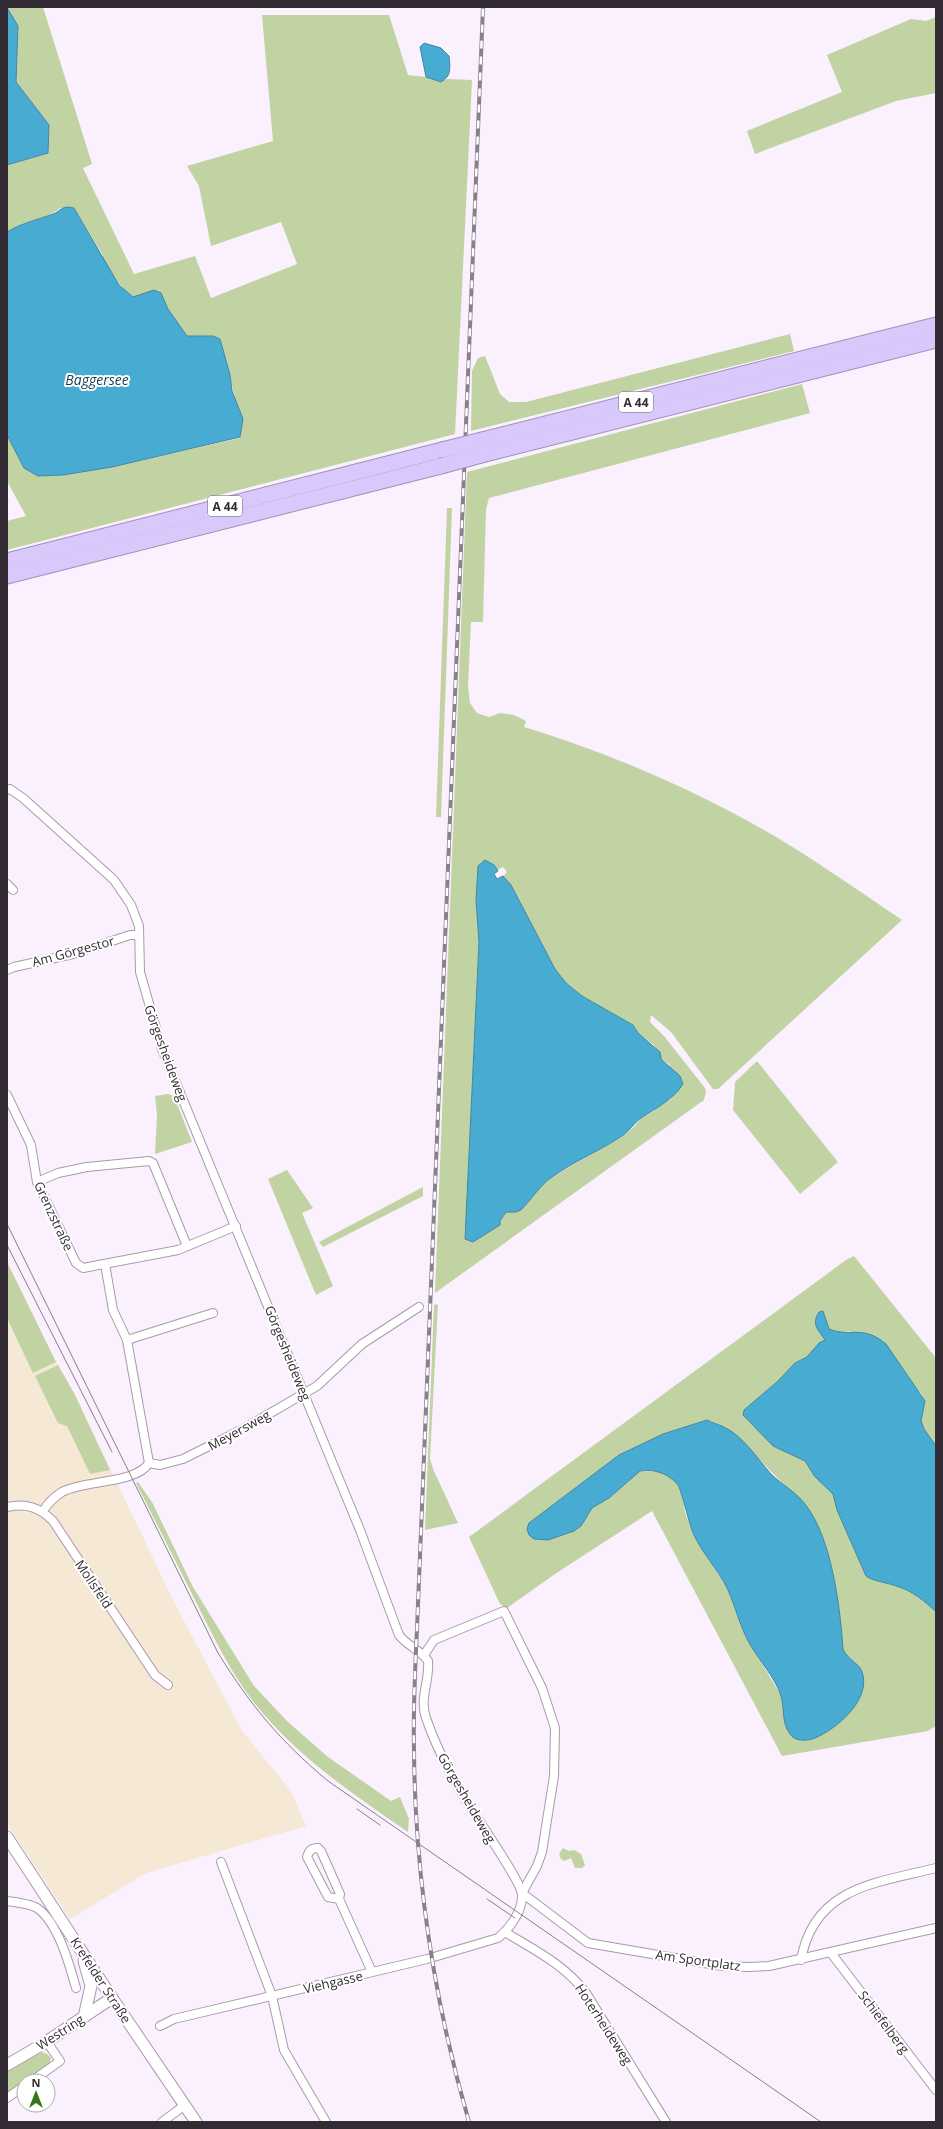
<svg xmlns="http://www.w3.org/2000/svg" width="943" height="2129" viewBox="0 0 943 2129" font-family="'Open Sans',sans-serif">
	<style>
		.commercial { fill: #f5e8d4 }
		.green { fill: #c1d3a2; fill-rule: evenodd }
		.water { fill: #48acd2; stroke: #4286a3 }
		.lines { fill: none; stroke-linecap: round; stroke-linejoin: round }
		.minor-casing { stroke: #aa99ae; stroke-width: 10 }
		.secondary-casing { stroke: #aa99ae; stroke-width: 13 }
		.motorway-casing { stroke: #9f91b6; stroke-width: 17 }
		.minor { stroke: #fff; stroke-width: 8 }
		.secondary { stroke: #fff; stroke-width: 11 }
		.motorway { stroke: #d9c8fc; stroke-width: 15 }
		.tram { stroke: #88808a; stroke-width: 1 }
		.rail-casing { stroke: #88808a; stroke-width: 4 }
		.rail { stroke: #fff; stroke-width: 2.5; stroke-dasharray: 8; stroke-linecap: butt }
		.motorway-bridge-casing { stroke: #9f91b6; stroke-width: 17; stroke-linecap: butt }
		.motorway-bridge { stroke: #d9c8fc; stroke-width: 15 }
		.labels { text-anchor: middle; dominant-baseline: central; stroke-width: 4; stroke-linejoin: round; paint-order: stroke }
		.shield { fill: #fff; stroke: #706b72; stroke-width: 1 }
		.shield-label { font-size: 12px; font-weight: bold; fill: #332c35 }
		.street-label { font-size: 13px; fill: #332c35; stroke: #fff }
		.water-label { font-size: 14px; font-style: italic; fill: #164252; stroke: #fff }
	</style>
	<rect width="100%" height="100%" fill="#fbf0fd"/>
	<path class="commercial" d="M 7,1262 L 56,1362 L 75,1395 L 173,1600 L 242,1731 L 291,1791 L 306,1826 L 146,1873 L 70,1919 L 7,1823 Z"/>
	<g class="green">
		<path d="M 8,7 L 43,7 L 92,164 L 83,168 L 134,274 L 195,256 L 211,298 L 297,264 L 281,222 L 211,246 L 199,186 L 187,166 L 273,141 L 262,15 L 389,15 L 408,75 L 426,77 L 441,82 L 447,79 L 472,80 L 455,434 L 7,550 L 7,521 L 26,516 L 7,481 L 7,435 L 24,468 L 38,476 L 63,475 L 112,467 L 240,438 L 236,402 L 220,339 L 213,336 L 187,336 L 168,309 L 161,293 L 141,294 L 133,297 C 119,286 111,273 102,258 L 103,255 L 74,208 L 60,208 C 51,217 21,224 7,232 L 7,165 L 48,153 L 49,125 L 16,82 L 18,26 Z"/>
		<path d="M 936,17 L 936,93 L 896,101 L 755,154 L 747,131 L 842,92 L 827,55 L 911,19 L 926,21 Z"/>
		<path d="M 790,334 L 794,351 L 471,431 L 472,371 L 478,358 L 485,356 L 500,394 L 509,402 L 526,402 Z"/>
		<path d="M 802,384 L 810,413 L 489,498 L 486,509 L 483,622 L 471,622 L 468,686 L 470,703 L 477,713 L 489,717 L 500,713 L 514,715 L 526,721 L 524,727 C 600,750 676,782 746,820 C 800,849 851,886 902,920 L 718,1089 L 713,1089 L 671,1032 L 651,1015 L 650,1022 L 664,1036 L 705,1088 L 706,1092 L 704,1100 L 435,1293 L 467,472 ZM 494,865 L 497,870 L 503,867 L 507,872 L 503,876 L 511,885 L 555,969 L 566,983 L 582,996 L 633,1025 L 638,1033 L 654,1045 L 661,1059 L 669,1064 L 681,1087 L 670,1100 L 660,1104 L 654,1111 L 641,1118 L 634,1127 L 620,1138 L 550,1178 L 530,1198 L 528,1203 L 516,1212 L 506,1212 L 500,1221 L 500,1225 L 473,1242 L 465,1238 L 479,942 L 476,900 L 478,866 Z"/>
		<path d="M 447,508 L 452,508 L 441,817 L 436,817 Z"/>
		<path d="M 757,1061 L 838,1162 L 800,1194 L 733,1110 L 735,1082 Z"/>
		<path d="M 168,1094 L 174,1096 L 192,1142 L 155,1154 L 157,1115 L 155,1096 Z"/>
		<path d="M 287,1170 L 313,1208 L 302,1213 L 333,1286 L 316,1295 L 268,1179 Z"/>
		<path d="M 423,1187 L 423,1196 L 323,1247 L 319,1242 Z"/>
		<path d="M 854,1256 L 936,1358 L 936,1446 C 931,1439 922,1431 921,1421 C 920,1408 928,1406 921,1393 L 850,1331 L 838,1333 L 829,1329 L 825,1321 L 826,1339 L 819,1343 L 807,1357 L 795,1363 L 778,1381 L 744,1410 L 743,1415 L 773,1446 L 805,1461 L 815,1478 L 833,1494 L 863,1570 C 874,1583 881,1580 896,1586 C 910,1590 925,1601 936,1612 L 936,1726 L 928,1731 L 782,1756 L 652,1511 L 555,1574 L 507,1608 L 500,1604 L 469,1537 L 846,1260 ZM 707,1420 L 725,1427 L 739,1438 L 788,1489 L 825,1544 L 835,1587 L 843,1649 L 844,1654 L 855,1662 L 840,1723 L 814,1738 L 782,1697 L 751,1645 L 727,1588 L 693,1534 L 685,1512 L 681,1489 L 670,1477 L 661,1472 L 640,1471 L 609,1498 L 592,1508 L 529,1523 L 619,1455 L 663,1434 Z"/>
		<path d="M 7,1262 L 56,1362 L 33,1373 L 7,1318 Z"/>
		<path d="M 438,1304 L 430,1458 L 433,1469 L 458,1523 L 425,1530 L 434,1305 Z"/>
		<path d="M 58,1365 L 75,1395 L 110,1470 L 90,1474 L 67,1426 L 58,1423 L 35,1376 Z"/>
		<path d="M 138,1482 L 152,1502 L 193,1587 L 254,1686 L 288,1722 L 328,1757 L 391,1801 L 400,1797 L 409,1819 L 408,1832 C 357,1797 308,1764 267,1718 C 236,1684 216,1642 196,1602 C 176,1562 156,1522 136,1483 Z"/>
		<path d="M 563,1848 L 569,1851 L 574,1850 L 581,1854 L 585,1865 L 582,1868 L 575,1868 L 571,1858 L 564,1861 L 561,1859 L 559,1854 Z"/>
		<path d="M 40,2053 C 45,2052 48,2054 51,2058 L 49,2065 L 27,2081 L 24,2081 L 24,2083 L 7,2095 L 7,2072 Z"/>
	</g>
	<g class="water">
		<path d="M 7,7 L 18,26 L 16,82 L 49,125 L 48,153 L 7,165 Z"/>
		<path d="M 424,43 L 441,48 L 449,56 C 450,67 452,76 441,82 L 426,77 L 420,47 Z"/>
		<path d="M 67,207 L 74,208 L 119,285 L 133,297 L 154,290 L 161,293 L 168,309 L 187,336 L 213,336 L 220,339 L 230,375 L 232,391 L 243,419 L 240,437 L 112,467 L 63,475 L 38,476 L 24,468 L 7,435 L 7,232 C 22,223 37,220 53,214 C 59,212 60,208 67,207 Z"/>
		<path d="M 485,860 L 494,865 L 498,871 L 494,874 L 497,879 L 503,876 L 511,885 L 555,969 L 566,983 L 582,996 L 633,1025 L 638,1033 L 660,1052 L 661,1059 L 680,1076 L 683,1084 C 673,1100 656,1108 641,1118 C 635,1122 628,1133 619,1138 C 597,1152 573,1162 552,1177 C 540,1185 532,1199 521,1210 L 516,1212 L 506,1212 L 500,1221 L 500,1225 L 473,1242 L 465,1239 L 479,942 L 476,900 L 478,866 Z"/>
		<path d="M 823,1311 L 829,1329 C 851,1338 862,1324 886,1344 L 925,1401 L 921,1421 L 924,1429 L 936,1446 L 936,1612 C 925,1601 911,1590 896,1586 C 886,1582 875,1582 866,1576 L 837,1510 L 833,1494 L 815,1477 L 805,1461 L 773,1446 L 743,1415 L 744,1410 L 778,1381 L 795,1363 L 807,1357 L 819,1343 L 825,1340 C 818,1329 811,1325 819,1312 Z"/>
		<path d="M 707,1420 C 712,1423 718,1424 724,1427 C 743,1436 757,1458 771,1474 C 781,1484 796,1492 805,1504 C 832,1538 840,1607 843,1649 C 847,1660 861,1663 863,1675 C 869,1702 836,1729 815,1738 C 807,1741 795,1742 790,1734 C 781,1723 785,1705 780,1693 C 774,1677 760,1661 751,1646 C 740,1628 736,1607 727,1588 C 717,1568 702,1553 693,1533 C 689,1523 681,1489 678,1485 C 668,1473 655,1469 640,1471 L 609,1498 L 592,1508 L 581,1526 L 574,1531 L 548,1540 L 534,1539 L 529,1535 L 527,1529 L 529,1523 L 619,1455 L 663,1434 Z"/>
	</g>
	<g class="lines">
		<g class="minor-casing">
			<g id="minor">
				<path d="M 7,790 L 10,789 L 23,798 L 114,880 L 131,905 L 139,926 L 140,972 L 162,1049 L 360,1530 L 399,1635 C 407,1646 421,1650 428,1661 C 430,1681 419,1698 426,1718 C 436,1747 450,1774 466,1800 C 476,1818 520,1879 522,1894 C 523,1911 510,1928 498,1938 L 427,1959 L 174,2019 L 160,2026"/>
				<path d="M 7,884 L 13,890"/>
				<path d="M 7,970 L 14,967 L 73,954 L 130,935 L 139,935"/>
				<path d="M 7,1095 L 31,1145 L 37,1182 L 76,1263 L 83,1268 L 178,1250 L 236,1226"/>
				<path d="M 37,1182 L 58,1173 L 87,1167 L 149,1161 L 153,1163 L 187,1246"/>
				<path d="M 105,1264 L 113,1310 L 127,1340 L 149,1463"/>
				<path d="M 127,1340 L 213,1313"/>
				<path d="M 7,1507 C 26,1503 39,1507 53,1521 L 155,1675 L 168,1685"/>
				<path d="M 43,1511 C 48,1503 54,1497 62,1492 C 84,1480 136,1484 149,1463 L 160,1465 L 183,1459 L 243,1429 L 317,1386 L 362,1344 L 419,1307"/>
				<path d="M 424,1655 L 434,1640 L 504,1611 L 542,1688 L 555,1728 L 554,1776 L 542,1852 L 537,1866 L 522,1893"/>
				<path d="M 221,1862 L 272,1996 L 284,2050 L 326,2122"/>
				<path d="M 522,1893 L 588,1943 L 722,1966 L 748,1967 L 769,1966 L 936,1928"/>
				<path d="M 339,1899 L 328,1897 L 307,1857 C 309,1851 311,1848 318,1848 L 321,1851 L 340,1894 L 339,1899 L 372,1972"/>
				<path d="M 7,1901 C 15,1902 30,1904 37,1908 C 58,1922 70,1966 76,1988"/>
				<path d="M 505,1932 C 534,1950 564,1964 586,1993 L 666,2122"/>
				<path d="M 831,1953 L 936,2090"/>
				<path d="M 801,1960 C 814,1887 876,1883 936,1868"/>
				<path d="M 32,2081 L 60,2061 L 47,2042"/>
				<path d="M 7,2098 L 24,2086"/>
				<path d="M 162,2122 L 185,2105"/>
			</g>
		</g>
		<g class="secondary-casing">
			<g id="secondary">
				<path d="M 7,1837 L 112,1998 L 196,2122"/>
				<path d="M 84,2017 L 91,1986 L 84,1961"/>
				<path d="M 7,2065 L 43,2044 L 112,1998"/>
			</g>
		</g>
		<g class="motorway-casing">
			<g id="motorway">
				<path d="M 482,440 L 936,325"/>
				<path d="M 485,454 L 936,340"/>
				<path d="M 7,561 L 442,450"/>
				<path d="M 7,576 L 441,466"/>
			</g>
		</g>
		<use href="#minor" class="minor"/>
		<use href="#secondary" class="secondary"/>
		<use href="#motorway" class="motorway"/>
		<g class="tram">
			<path d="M 7,1224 L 218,1653 C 251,1706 280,1741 328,1781 L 821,2122"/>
			<path d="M 7,1245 L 112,1452"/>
			<path d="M 357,1809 L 380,1825"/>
			<path d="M 487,1899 L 515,1918"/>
		</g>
		<g class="rail-casing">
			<path id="rail" d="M 469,2122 C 434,2001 415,1876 414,1750 C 413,1710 415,1669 417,1629 L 483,7"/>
		</g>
		<use href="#rail" class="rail"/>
		<g class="motorway-bridge-casing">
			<g id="motorway-bridge">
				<path d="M 442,450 L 482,440"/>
				<path d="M 441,466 L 485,454"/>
			</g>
		</g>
		<use href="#motorway-bridge" class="motorway-bridge"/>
	</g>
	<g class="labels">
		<g class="shield">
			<rect x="619" y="392" width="34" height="20" rx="3"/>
			<rect x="208" y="496" width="34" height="20" rx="3"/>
		</g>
		<g class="shield-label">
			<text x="636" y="402">A 44</text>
			<text x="225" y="506">A 44</text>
		</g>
		<g class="street-label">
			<text transform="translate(73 951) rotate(-15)">Am Görgestor</text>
			<text transform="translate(166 1053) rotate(70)">Görgesheideweg</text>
			<text transform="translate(54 1216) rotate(65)">Grenzstraße</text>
			<text transform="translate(288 1353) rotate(68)">Görgesheideweg</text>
			<text transform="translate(239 1430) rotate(-29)">Meyersweg</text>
			<text transform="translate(94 1584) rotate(56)">Mollsfeld</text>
			<text transform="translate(467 1798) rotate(60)">Görgesheideweg</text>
			<text transform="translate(698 1960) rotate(8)">Am Sportplatz</text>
			<text transform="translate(101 1980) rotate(57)">Krefelder Straße</text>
			<text transform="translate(333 1982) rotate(-13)">Viehgasse</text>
			<text transform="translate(884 2022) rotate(53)">Schiefelberg</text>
			<text transform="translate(604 2024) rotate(57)">Hoterheideweg</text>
			<text transform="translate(60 2032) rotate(-33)">Westring</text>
		</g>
		<g class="water-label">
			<text x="97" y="379">Baggersee</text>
		</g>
	</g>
	<rect width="943" height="2129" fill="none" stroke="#332c35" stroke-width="16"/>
	<g transform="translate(36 2093)"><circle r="19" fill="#ffffff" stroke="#adabae"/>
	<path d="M0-3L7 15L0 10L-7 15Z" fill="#327615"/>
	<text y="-6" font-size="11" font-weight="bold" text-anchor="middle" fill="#332c35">N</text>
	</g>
</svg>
